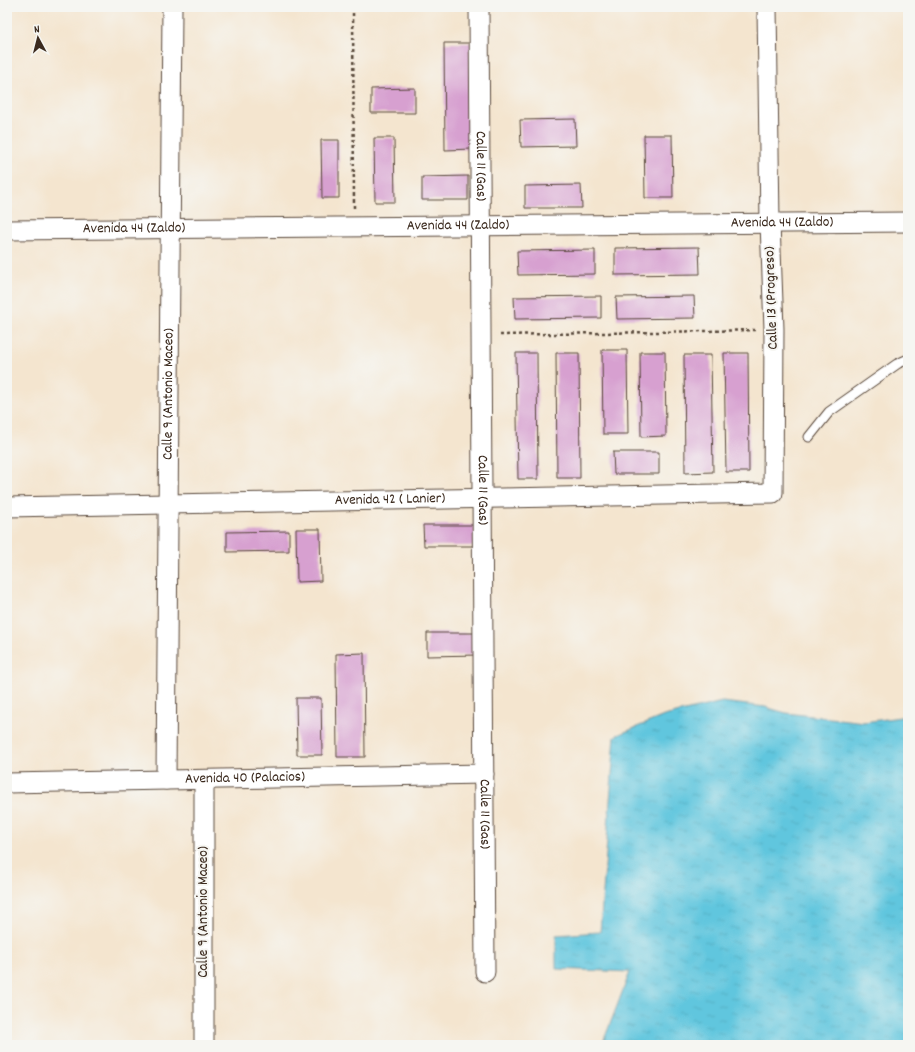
<svg xmlns="http://www.w3.org/2000/svg" width="915" height="1052" viewBox="0 0 915 1052" font-family="Dekko,sans-serif">
	<style>
		.water { fill: url(#water-ripples); stroke: #4e787e }
		.building { fill: #d7a0d0 }
		.lines { fill: none; stroke-linecap: round; stroke-linejoin: round }
		.service-casing { stroke: #574639; stroke-width: 11 }
		.minor-casing { stroke: #574639; stroke-width: 21 }
		.path { stroke: #574639; stroke-width: 2.5; stroke-dasharray: 3 3; stroke-linecap: butt }
		.service { stroke: #fff; stroke-width: 9 }
		.minor { stroke: #fff; stroke-width: 19 }
		.labels { text-anchor: middle; dominant-baseline: central; stroke-width: 4; stroke-linejoin: round; paint-order: stroke }
		.street-label { font-size: 15px; fill: #3b2a1e; stroke: #f6f6f2 }
	</style>
	<defs>
		<pattern id="water-ripples" width="26" height="14" patternUnits="userSpaceOnUse"><rect width="26" height="14" fill="#60c6de"/><path d="M2 4q2-2 4 0t4 0M15 11q2-2 4 0t4 0" fill="none" stroke="#54aabe"/></pattern>
	</defs>
	<rect width="100%" height="100%" fill="#f6f6f2"/>
	<filter id="ink" filterUnits="userSpaceOnUse"><feTurbulence type="fractalNoise" baseFrequency=".025" numOctaves="2"/><feDisplacementMap in="SourceGraphic" scale="8" xChannelSelector="R" yChannelSelector="G"/><feConvolveMatrix kernelMatrix="1 2 1 2 8 2 1 2 1" color-interpolation-filters="sRGB"/></filter>
	<filter id="wash" filterUnits="userSpaceOnUse"><feTurbulence type="fractalNoise" baseFrequency=".012" numOctaves="4" result="noise"/><feDisplacementMap in="SourceGraphic" scale="16" xChannelSelector="R" yChannelSelector="G"/><feGaussianBlur stdDeviation="0.9" result="paint"/><feColorMatrix in="noise" values="0 0 0 0 0 0 0 0 0 0 0 0 0 0 0 0 0 1.4 0 .05"/><feComposite in="paint" operator="in"/></filter>
	<g filter="url(#wash)">
		<rect width="100%" height="100%" fill="#f4e5cf"/>
		<path class="water" d="M 722,702 L 765,707 L 786,713 L 864,722 L 908,716 L 908,1045 L 602,1045 L 630,972 L 556,969 L 556,935 L 600,932 L 615,736 L 664,716 Z"/>
		<g id="blocks">
			<g class="building">
				<path d="M 444,43 L 471,43 L 472,149 L 445,150 Z"/>
				<path d="M 415,88 L 415,113 L 371,113 L 371,89 Z"/>
				<path d="M 575,119 L 576,146 L 521,147 L 520,120 Z"/>
				<path d="M 644,135 L 672,135 L 673,198 L 645,198 Z"/>
				<path d="M 374,138 L 394,138 L 395,202 L 375,202 Z"/>
				<path d="M 321,140 L 339,140 L 339,198 L 322,198 Z"/>
				<path d="M 468,176 L 468,200 L 422,200 L 422,177 Z"/>
				<path d="M 581,185 L 582,208 L 525,208 L 525,186 Z"/>
				<path d="M 699,247 L 700,274 L 615,275 L 615,248 Z"/>
				<path d="M 595,250 L 595,274 L 518,275 L 517,251 Z"/>
				<path d="M 601,296 L 601,318 L 515,319 L 514,297 Z"/>
				<path d="M 694,296 L 695,318 L 617,319 L 616,297 Z"/>
				<path d="M 602,350 L 627,350 L 628,434 L 603,434 Z"/>
				<path d="M 640,352 L 665,352 L 666,436 L 641,437 Z"/>
				<path d="M 516,353 L 537,353 L 538,479 L 518,479 Z"/>
				<path d="M 556,353 L 579,353 L 580,478 L 557,478 Z"/>
				<path d="M 724,353 L 748,353 L 749,472 L 726,472 Z"/>
				<path d="M 684,355 L 711,355 L 713,472 L 685,473 Z"/>
				<path d="M 613,452 L 659,452 L 659,474 L 614,474 Z"/>
				<path d="M 423,525 L 475,525 L 475,546 L 424,546 Z"/>
				<path d="M 296,529 L 320,529 L 321,581 L 297,582 Z"/>
				<path d="M 289,531 L 289,551 L 227,552 L 227,532 Z"/>
				<path d="M 427,633 L 478,633 L 478,655 L 427,656 Z"/>
				<path d="M 364,653 L 365,757 L 337,757 L 336,654 Z"/>
				<path d="M 296,698 L 321,698 L 322,755 L 297,755 Z"/>
			</g>
		</g>
	</g>
	<g filter="url(#ink)">
		<use href="#blocks" fill-opacity="0" stroke="#574639" stroke-width="1"/>
		<g class="lines">
			<g class="service-casing">
				<path id="service" d="M 809,437 L 829,412 L 897,364 L 908,359"/>
			</g>
			<g class="minor-casing">
				<g id="minor">
					<path id="s1" d="M 479,7 L 485,972"/>
					<path id="s2" d="M 7,230 L 908,222"/>
					<path id="s3" d="M 7,507 L 773,493 L 774,329 L 770,223 L 767,7"/>
					<path id="s4" d="M 166,780 L 172,7"/>
					<path id="s5" d="M 7,783 L 484,774"/>
					<path d="M 204,1045 L 204,780"/>
				</g>
			</g>
			<g class="path">
				<path d="M 353,7 L 354,209"/>
				<path d="M 500,335 L 757,330"/>
			</g>
			<use href="#service" class="service"/>
			<use href="#minor" class="minor"/>
		</g>
	</g>
	<g class="labels">
		<g class="street-label">
			<text stroke="none"><textPath href="#s1" startOffset="159">Calle 11 (Gas)</textPath></text>
			<text stroke="none"><textPath href="#s2" startOffset="775">Avenida 44 (Zaldo)</textPath></text>
			<text stroke="none"><textPath href="#s2" startOffset="451">Avenida 44 (Zaldo)</textPath></text>
			<text stroke="none"><textPath href="#s2" startOffset="127">Avenida 44 (Zaldo)</textPath></text>
			<text transform="translate(772 298) rotate(-92)">Calle 13 (Progreso)</text>
			<text stroke="none"><textPath href="#s4" startOffset="386">Calle 9 (Antonio Maceo)</textPath></text>
			<text stroke="none"><textPath href="#s1" startOffset="483">Calle 11 (Gas)</textPath></text>
			<text stroke="none"><textPath href="#s3" startOffset="383">Avenida 42 ( Lanier)</textPath></text>
			<text stroke="none"><textPath href="#s5" startOffset="238">Avenida 40 (Palacios)</textPath></text>
			<text stroke="none"><textPath href="#s1" startOffset="807">Calle 11 (Gas)</textPath></text>
			<text transform="translate(204 912) rotate(-90)">Calle 9 (Antonio Maceo)</text>
		</g>
	</g>
	<rect width="915" height="1052" fill="none" stroke="#f6f6f2" stroke-width="24"/>
	<g transform="translate(38 38) rotate(353)" stroke="#f6f6f2" stroke-width="3" paint-order="stroke">
	<path d="M0-3L7 15L0 10L-7 15Z" fill="#3b2a1e"/>
	<text y="-6" font-size="11" font-weight="bold" text-anchor="middle" fill="#3b2a1e">N</text>
	</g>
</svg>
